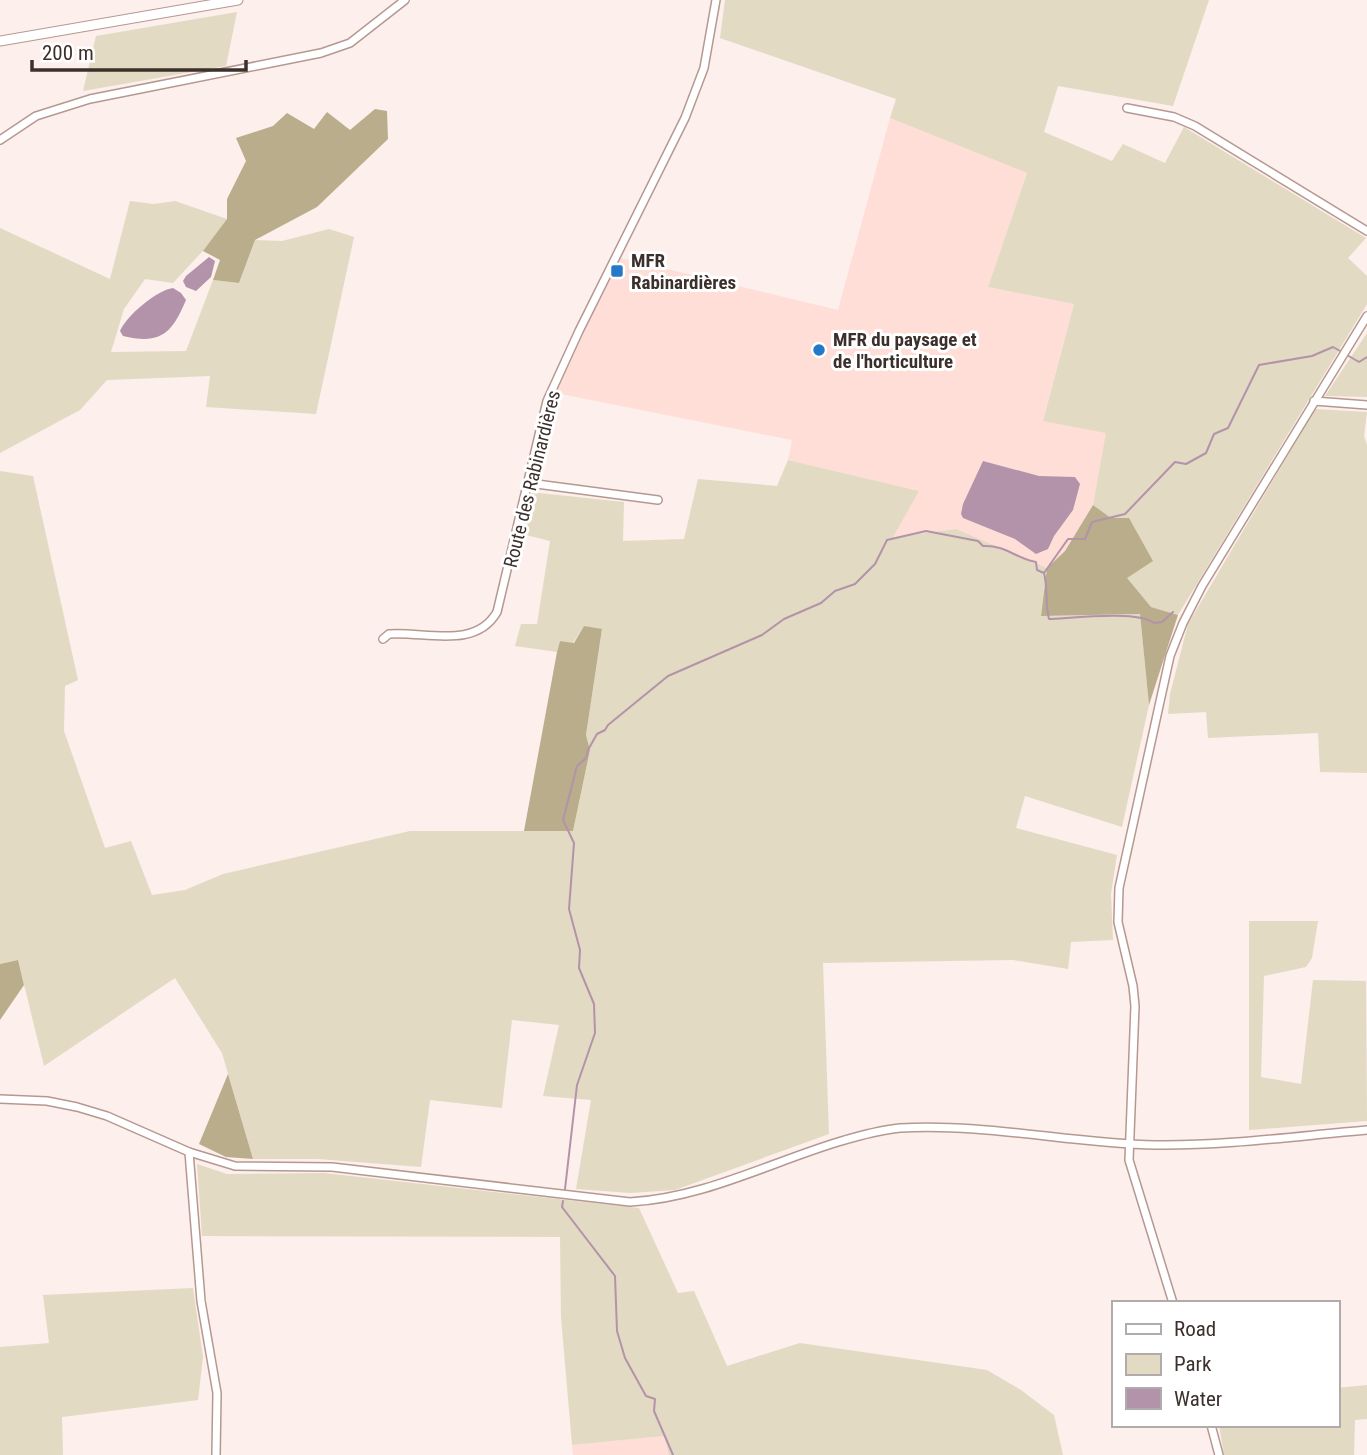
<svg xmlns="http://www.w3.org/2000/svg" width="1367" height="1455" viewBox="0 0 1367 1455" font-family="'Roboto Condensed',sans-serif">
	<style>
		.built { fill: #feded7 }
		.green { fill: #e3dac3 }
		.forest { fill: #b9ad8c }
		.water { fill: #b293a9 }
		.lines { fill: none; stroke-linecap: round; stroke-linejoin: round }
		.stream { stroke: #b293a9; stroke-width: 2 }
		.minor-casing { stroke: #b69891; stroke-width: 10 }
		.major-casing { stroke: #b69891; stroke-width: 11 }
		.minor { stroke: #fff; stroke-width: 7 }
		.major { stroke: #fff; stroke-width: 9 }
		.poi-dot { fill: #2579c7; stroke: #fff; stroke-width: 2.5 }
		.labels { text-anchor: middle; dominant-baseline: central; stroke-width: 6; stroke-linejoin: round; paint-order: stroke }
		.poi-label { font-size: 19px; font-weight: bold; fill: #3c302d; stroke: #fff; text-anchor: start }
		.street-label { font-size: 19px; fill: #3c302d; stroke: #fff }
	</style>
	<rect width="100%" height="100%" fill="#fcefec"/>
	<g class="built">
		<path d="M 890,118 L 1027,173 L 988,287 L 1074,304 L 1043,420 L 1107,432 L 1093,505 L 1065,551 L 1047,568 L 956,529 L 892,537 L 919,491 L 788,460 L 792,440 L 556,393 L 589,322 L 621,258 L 838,310 Z"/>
		<path d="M 664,1436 L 669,1455 L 573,1455 L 572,1445 Z"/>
	</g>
	<g class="green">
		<path d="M 725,0 L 1209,0 L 1173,106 L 1058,86 L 1044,132 L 1112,161 L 1123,144 L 1165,163 L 1184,127 L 1366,238 L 1348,258 L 1367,276 L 1367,304 L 1178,615 L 1151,607 L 1126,578 L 1111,518 L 1093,505 L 1106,433 L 1043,421 L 1074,304 L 988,287 L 1027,173 L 890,118 L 896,99 L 720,38 Z"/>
		<path d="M 237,12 L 226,66 L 83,91 L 96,36 Z"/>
		<path d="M 130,201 L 154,204 L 175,201 L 227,219 L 213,240 L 173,283 L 145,279 L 124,309 L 111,352 L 186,351 L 213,280 L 239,283 L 255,240 L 282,241 L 329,229 L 354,237 L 316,414 L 206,407 L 210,376 L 107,380 L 80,410 L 0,453 L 0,228 L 110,279 Z"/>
		<path d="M 1367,333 L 1367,397 L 1325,396 Z"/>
		<path d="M 1315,409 L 1367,412 L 1364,436 L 1367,445 L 1367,773 L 1320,772 L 1318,733 L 1208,738 L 1206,712 L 1168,714 L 1170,694 L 1188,624 Z"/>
		<path d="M 788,460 L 919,491 L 893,537 L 956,529 L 1047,568 L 1041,616 L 1140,614 L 1149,705 L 1122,827 L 1025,796 L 1016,828 L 1117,855 L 1111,894 L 1113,940 L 1071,942 L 1068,969 L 1013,960 L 823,963 L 829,1134 L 675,1190 L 630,1193 L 576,1189 L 591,1100 L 543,1096 L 559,1025 L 512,1020 L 502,1108 L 430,1100 L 421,1167 L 318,1159 L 253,1159 L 222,1053 L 175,978 L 44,1066 L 18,960 L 0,964 L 0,471 L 33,476 L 78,680 L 65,686 L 64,731 L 105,848 L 131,841 L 152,895 L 185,890 L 223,874 L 410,831 L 573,831 L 590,750 L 586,735 L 602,630 L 584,626 L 573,643 L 560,641 L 557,652 L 515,646 L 521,624 L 537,624 L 550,541 L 522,534 L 530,492 L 624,502 L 623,541 L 684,539 L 698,479 L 777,486 Z"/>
		<path d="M 1249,921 L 1318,921 L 1312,958 L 1306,967 L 1264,976 L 1261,1077 L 1301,1084 L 1313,980 L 1366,981 L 1367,1121 L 1249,1130 Z"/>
		<path d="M 197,1164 L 227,1174 L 324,1173 L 639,1208 L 678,1293 L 694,1291 L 727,1366 L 800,1343 L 987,1370 L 1021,1390 L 1054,1415 L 1063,1455 L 669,1455 L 664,1436 L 572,1445 L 561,1317 L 560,1237 L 202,1236 Z"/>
		<path d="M 193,1288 L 203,1357 L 198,1400 L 62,1417 L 63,1455 L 0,1455 L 0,1347 L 49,1343 L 43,1295 Z"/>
		<path d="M 1367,1385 L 1367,1419 L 1355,1420 L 1354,1455 L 1224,1455 L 1219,1425 L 1337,1425 L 1337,1388 Z"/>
	</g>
	<g class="forest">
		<path d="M 375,109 L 387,111 L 388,139 L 317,207 L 255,240 L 239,283 L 213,280 L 220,260 L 203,251 L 227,219 L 227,199 L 246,161 L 236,138 L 273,126 L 287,113 L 314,129 L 327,112 L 350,130 Z"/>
		<path d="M 1093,505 L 1111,518 L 1129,518 L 1153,561 L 1127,578 L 1151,607 L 1178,615 L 1149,705 L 1140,614 L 1041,616 L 1047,568 L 1065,551 Z"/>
		<path d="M 584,626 L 602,629 L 586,735 L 590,750 L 573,831 L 524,831 L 557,652 L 560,641 L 574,643 Z"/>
		<path d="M 18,960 L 24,985 L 0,1020 L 0,964 Z"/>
		<path d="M 228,1074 L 253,1159 L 226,1157 L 199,1144 Z"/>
	</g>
	<g class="water">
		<path d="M 209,257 L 215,261 L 211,277 L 196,291 L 186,287 L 183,281 L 186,276 Z"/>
		<path d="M 173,288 L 181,293 L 186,300 C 172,333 161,345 123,336 L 120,331 C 126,316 157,290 173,288 Z"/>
		<path d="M 983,461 L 1039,476 L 1075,477 L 1080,484 L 1073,510 L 1054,536 L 1048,549 L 1036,554 L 1015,539 L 963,518 L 961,514 L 963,504 Z"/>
	</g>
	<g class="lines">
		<g class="stream">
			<path d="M 1347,355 L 1359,362 L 1367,357"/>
			<path d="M 1044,573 L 1068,539 L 1085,539 L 1092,522 L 1125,514 L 1175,462 L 1186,464 L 1206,453 L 1214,434 L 1228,428 L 1259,365 L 1312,356 L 1333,347 L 1342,352"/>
			<path d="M 565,1189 L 577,1085 L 595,1033 L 594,1004 L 579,968 L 580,950 L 569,909 L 574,843 L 563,820 L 577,766 L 586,758 L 588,750 L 597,734 L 605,730 L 608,725 L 668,676 L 762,635 L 784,619 L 821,603 L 835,591 L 855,584 L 875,564 L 887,540 L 926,531 L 978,541 L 983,546 C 1007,545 1016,559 1036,562 L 1037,570 L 1044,573 C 1048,588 1045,603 1049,619 C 1073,618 1137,610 1154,623 L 1162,622 L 1173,612"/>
			<path d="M 563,1201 L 562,1207 L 615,1276 L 617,1331 L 625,1358 L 646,1396 L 655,1399 L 654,1411 L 673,1455"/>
		</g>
		<g class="minor-casing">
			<g id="minor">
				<path d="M 1127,108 L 1174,117 L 1195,126 L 1367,231"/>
				<path d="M 0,140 L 36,116 L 90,99 L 321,53 L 350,43 L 405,0"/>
				<path d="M 1314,401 L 1367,405"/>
				<path d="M 529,483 L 658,500"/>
				<path d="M 383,639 L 389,634 C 425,631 475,650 497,612 L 547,401 L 579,331 L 685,118 L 704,68 L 716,0"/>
				<path d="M 0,1099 L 47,1101 L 77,1107 L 107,1116 L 189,1152 L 235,1166 L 332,1167 L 630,1202 C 703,1198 769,1163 838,1142 C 858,1136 879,1130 900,1128 C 985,1123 1070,1143 1155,1145 C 1225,1146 1297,1136 1367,1130"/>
				<path d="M 189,1152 L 201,1301 L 217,1393 L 216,1455"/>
				<path d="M 1173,1303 L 1129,1160 L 1135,1006 L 1133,986 L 1118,922 L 1119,888 L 1170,656 L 1183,623 L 1202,586 L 1367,316"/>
				<path d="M 1211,1425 L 1219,1455"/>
			</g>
		</g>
		<g class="major-casing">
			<path id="major" d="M 0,41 L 238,0"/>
		</g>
		<use href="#minor" class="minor"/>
		<use href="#major" class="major"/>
	</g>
	<g class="poi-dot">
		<rect x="610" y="264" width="14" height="14" rx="3.5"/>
		<circle cx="819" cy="350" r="7"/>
	</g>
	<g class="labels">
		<g class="poi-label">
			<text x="631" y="260">MFR<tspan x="631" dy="22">Rabinardières</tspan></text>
			<text x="833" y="339">MFR du paysage et<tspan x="833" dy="22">de l'horticulture</tspan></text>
		</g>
		<g class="street-label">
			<text transform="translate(532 479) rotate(-76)">Route des Rabinardières</text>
		</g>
	</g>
	<rect x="1112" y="1301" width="228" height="126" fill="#ffffff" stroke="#b1acab" stroke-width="2"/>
	<rect x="1126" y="1324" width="35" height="10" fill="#ffffff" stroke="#b1acab" stroke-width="2"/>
	<text x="1174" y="1336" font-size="21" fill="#3c302d">Road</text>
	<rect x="1126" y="1354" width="35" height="21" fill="#e3dac3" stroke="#b1acab" stroke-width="2"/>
	<text x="1174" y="1371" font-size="21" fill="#3c302d">Park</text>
	<rect x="1126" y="1388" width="35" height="21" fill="#b293a9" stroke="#b1acab" stroke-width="2"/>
	<text x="1174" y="1406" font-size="21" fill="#3c302d">Water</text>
	<path d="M32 60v10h214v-10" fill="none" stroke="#3c302d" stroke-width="3.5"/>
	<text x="42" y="60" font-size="21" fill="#3c302d" stroke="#ffffff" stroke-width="5" paint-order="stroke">200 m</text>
</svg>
